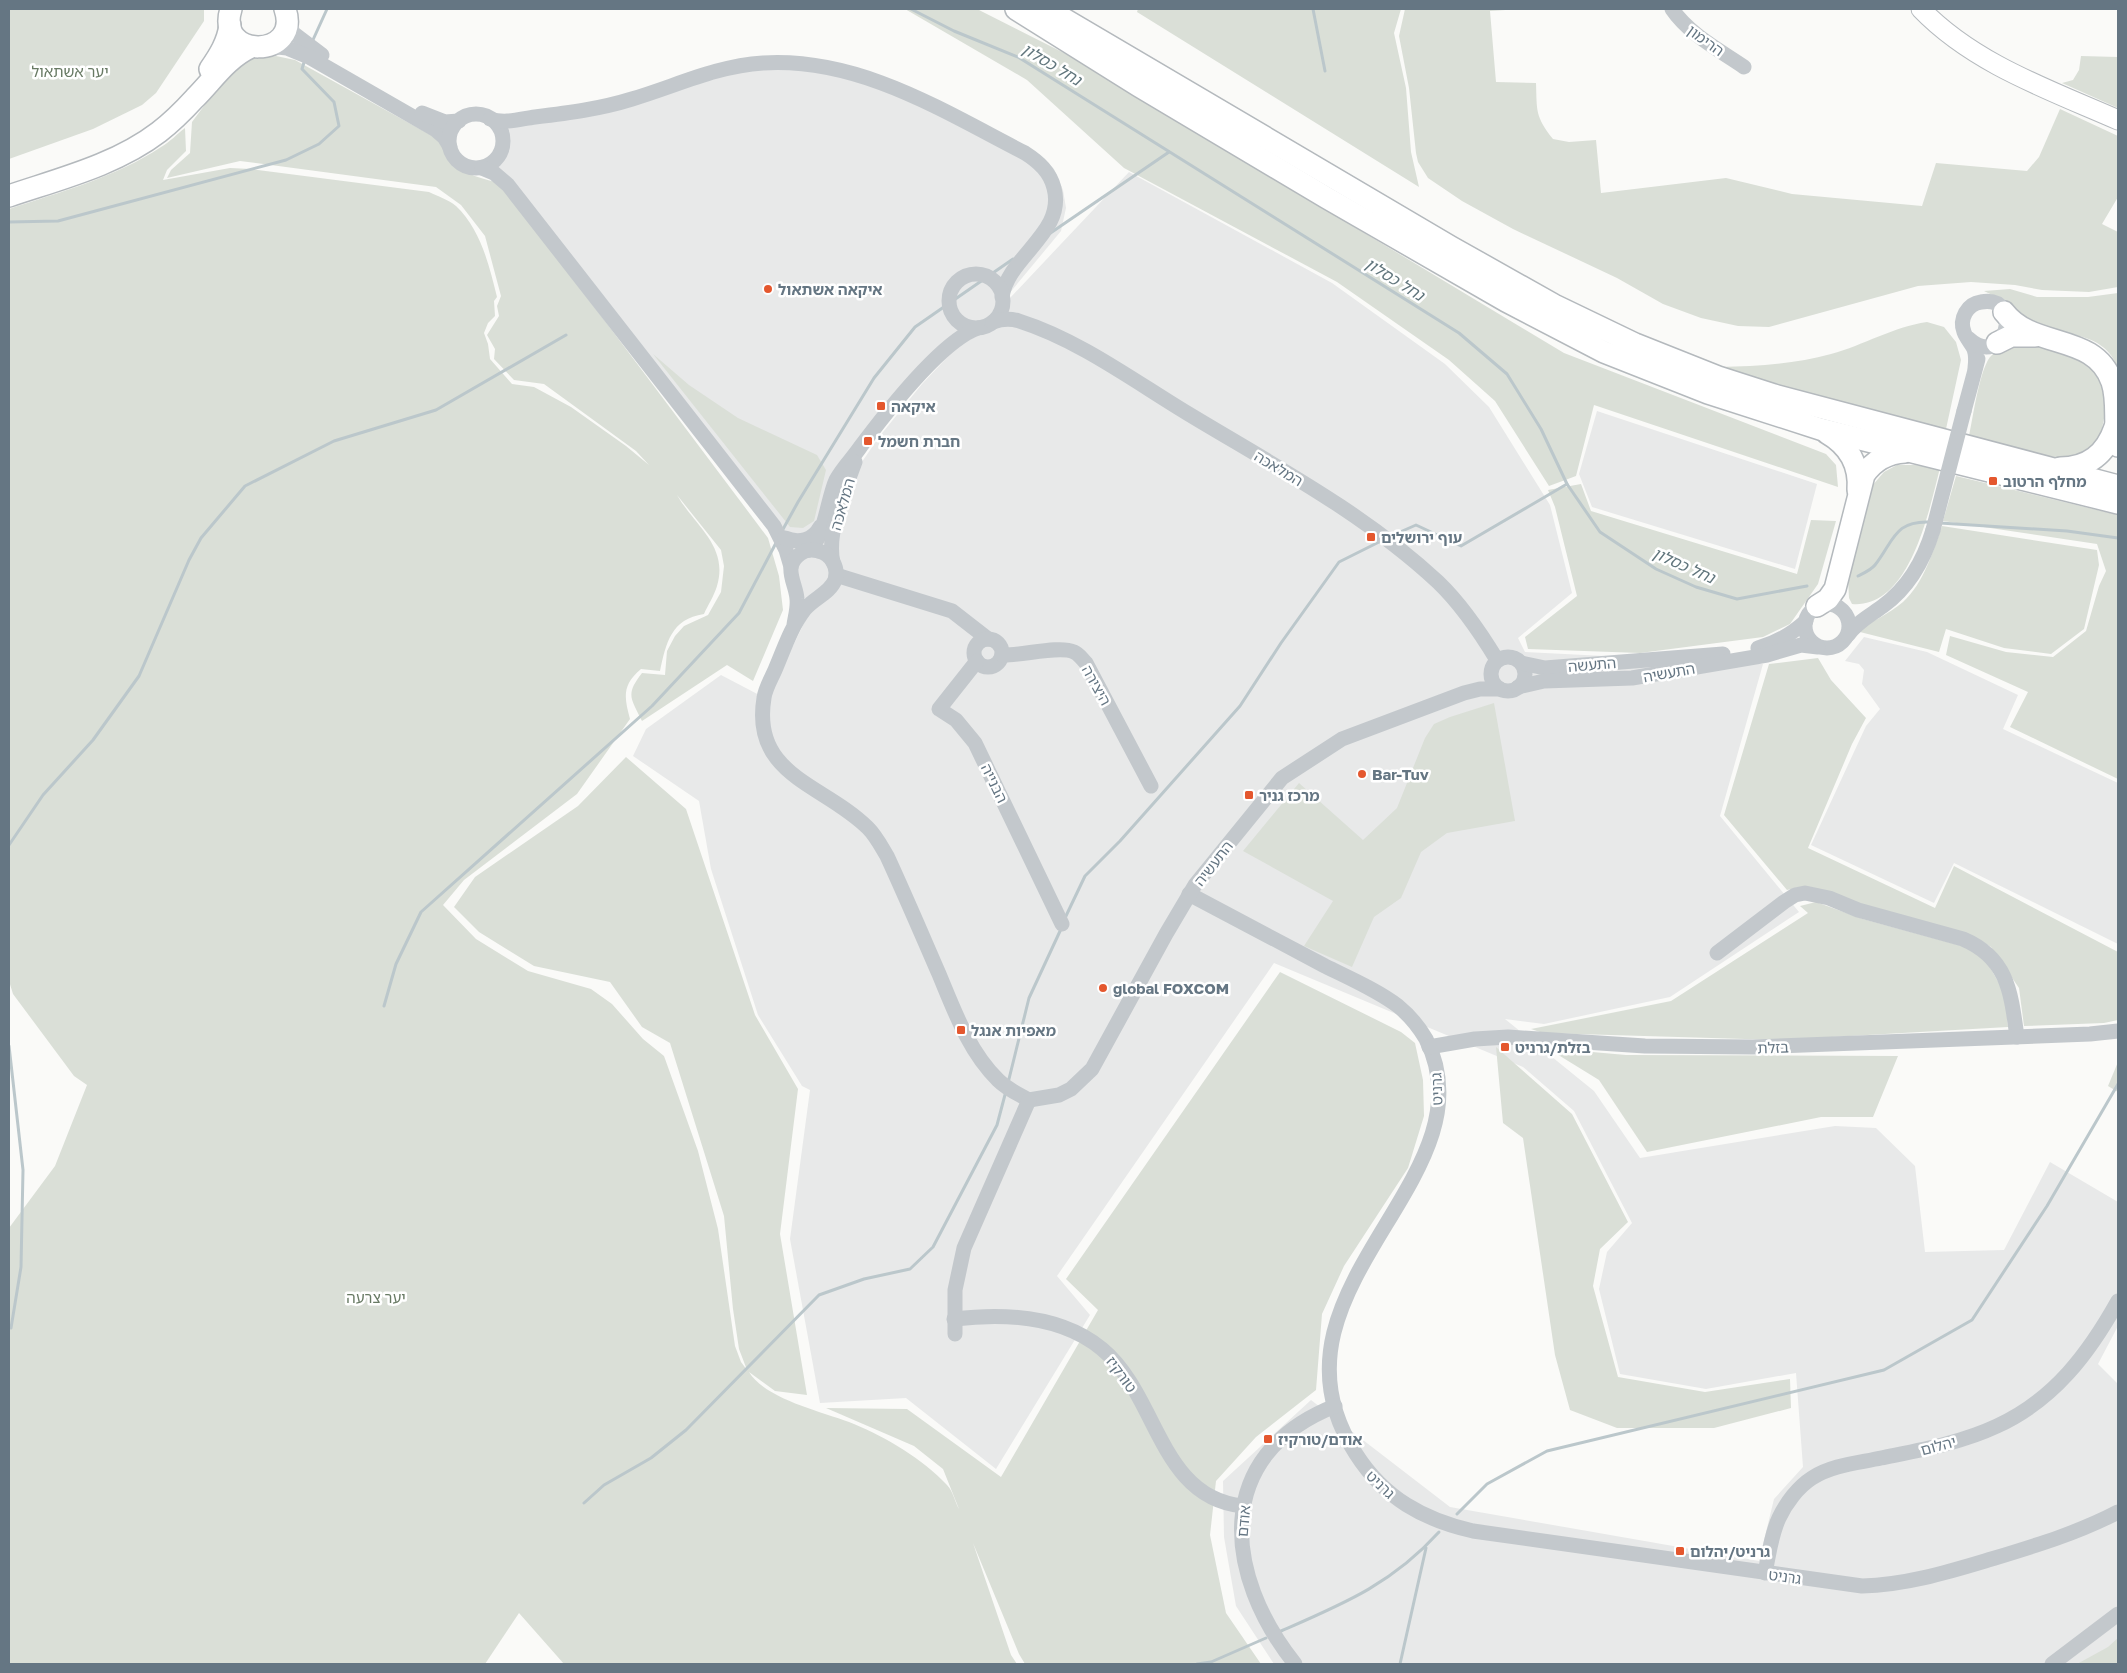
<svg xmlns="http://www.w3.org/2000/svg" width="2127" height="1673" viewBox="0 0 2127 1673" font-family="'Golos Text','Noto Sans Hebrew',sans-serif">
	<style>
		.built { fill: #e8e9e9 }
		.green { fill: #dadfd7 }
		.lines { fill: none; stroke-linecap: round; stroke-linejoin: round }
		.stream { stroke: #bbc7cb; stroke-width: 3 }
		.major-casing { stroke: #b5babe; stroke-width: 21 }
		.highway-casing { stroke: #b4b9bd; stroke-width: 24 }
		.minor { stroke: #c3c8cc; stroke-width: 15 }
		.major { stroke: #fff; stroke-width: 19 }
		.highway { stroke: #fff; stroke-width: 21 }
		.minor-bridge { stroke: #c3c8cc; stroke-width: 15 }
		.poi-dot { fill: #e4572e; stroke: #fff; stroke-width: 2 }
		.labels { text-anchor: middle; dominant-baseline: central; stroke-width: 5; stroke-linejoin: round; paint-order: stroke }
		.street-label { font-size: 15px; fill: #657683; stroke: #fff }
		.park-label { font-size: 15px; fill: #687a64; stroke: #fff }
		.poi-label { font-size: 15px; font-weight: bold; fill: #657683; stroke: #fff; text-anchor: start }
		.water-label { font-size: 16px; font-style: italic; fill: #60757c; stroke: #fff }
	</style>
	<rect width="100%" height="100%" fill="#fafaf8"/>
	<g class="built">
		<path d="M 849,67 L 901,83 L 1038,155 L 1054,169 L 1063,190 L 1066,208 L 1061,231 L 1008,295 L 997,324 L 957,343 L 879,430 L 857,464 L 855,472 L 879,437 L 922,384 L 958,346 L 1001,323 L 1010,298 L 1129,172 L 1332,283 L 1445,364 L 1489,407 L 1550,505 L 1572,593 L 1518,638 L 1525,652 L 1763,664 L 1720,816 L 1799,912 L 1670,997 L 1544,1024 L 1505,1019 L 1594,1091 L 1640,1158 L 1835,1126 L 1876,1128 L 1915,1166 L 1925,1252 L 2004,1250 L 2050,1162 L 2118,1202 L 2118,1326 L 2098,1364 L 2118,1384 L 2118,1664 L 1274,1664 L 1236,1606 L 1224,1537 L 1223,1481 L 1311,1400 L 1450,1507 L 1759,1561 L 1774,1499 L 1803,1467 L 1796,1373 L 1706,1389 L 1620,1374 L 1599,1289 L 1607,1252 L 1632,1223 L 1574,1111 L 1523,1067 L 1274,963 L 1057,1276 L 1090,1315 L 996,1469 L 906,1398 L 820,1403 L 790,1239 L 810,1090 L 802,1086 L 758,1015 L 711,869 L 699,801 L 633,756 L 646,729 L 721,675 L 767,699 L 810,611 L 838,583 L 840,510 L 836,578 L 816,599 L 804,598 L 783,561 L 771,533 L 506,190 L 498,166 L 496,151 L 506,128 L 643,90 L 689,72 Z"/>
		<path d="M 1597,411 L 1817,484 L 1795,569 L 1592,507 L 1579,474 Z"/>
		<path d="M 1864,637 L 1927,652 L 2018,695 L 2003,729 L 2118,783 L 2118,944 L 1954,863 L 1934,903 L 1811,845 L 1866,726 L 1880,709 L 1862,684 L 1864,670 L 1859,664 L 1845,661 Z"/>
	</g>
	<g class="green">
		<path d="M 9,9 L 204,9 L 204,21 L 156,93 L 142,105 L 93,129 L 9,159 Z"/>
		<path d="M 905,9 L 977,9 L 1070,56 L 1564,353 L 1826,454 L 1836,465 L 1838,487 L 1594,405 L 1576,476 L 1549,486 L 1495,401 L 1449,360 L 1337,282 L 1124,168 L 1027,80 Z"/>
		<path d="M 1138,9 L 1401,9 L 1394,33 L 1406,88 L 1411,152 L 1419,187 L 1137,12 Z"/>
		<path d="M 1405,9 L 1521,9 L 1490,11 L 1496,82 L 1536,83 C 1537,111 1535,116 1553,139 L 1569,142 L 1596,140 L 1601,193 L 1726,178 L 1792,194 L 1922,206 L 1936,163 L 2027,171 L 2039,157 L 2060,109 L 2118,136 L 2118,197 L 2102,224 L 2118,232 L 2118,287 L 2089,292 L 2042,290 L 2015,285 L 1971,282 L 1918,286 L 1769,327 L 1738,326 L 1701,318 L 1663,304 L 1617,278 L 1513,229 L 1462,201 L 1428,178 L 1418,162 L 1416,153 L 1409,88 L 1399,36 Z"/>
		<path d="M 276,56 L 295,60 L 438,139 C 453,172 469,175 502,184 L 768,538 L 779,576 L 783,610 L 753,681 L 727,665 L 642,721 C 631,698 625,695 642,673 L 665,675 L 667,651 L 675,636 L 684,626 L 708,615 L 721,592 L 724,566 L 721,550 L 677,495 C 694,525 729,546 717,586 C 714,596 708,605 704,614 C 671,619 666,643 660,671 L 641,669 C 622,685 624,697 630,719 L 577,794 L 464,880 L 443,905 L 476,939 L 528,971 L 591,989 L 612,1004 L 643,1039 L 664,1056 L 698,1151 L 718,1229 L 735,1346 L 741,1362 L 747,1370 L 739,1349 L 733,1309 L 724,1216 L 670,1043 L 642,1027 L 610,982 L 534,966 L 479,932 L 454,907 L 475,877 L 578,806 L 626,757 L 686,809 L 755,1015 L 798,1089 L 780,1234 L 807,1395 L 775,1391 L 749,1372 C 766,1400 824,1412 854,1424 C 887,1438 923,1459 947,1485 C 953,1491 955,1502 959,1509 L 943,1469 L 914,1446 L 826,1408 L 907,1409 L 1001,1477 L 1098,1310 L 1066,1279 L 1280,972 L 1401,1032 L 1415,1043 L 1423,1080 L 1424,1116 L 1408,1168 L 1344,1266 L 1322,1314 L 1316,1390 L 1256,1437 L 1216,1481 L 1210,1535 L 1226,1613 L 1261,1664 L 1025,1664 L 1019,1654 L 973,1543 L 1011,1655 L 1017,1664 L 564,1664 L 519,1613 L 485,1664 L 9,1664 L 9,1228 L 55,1166 L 87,1085 L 74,1076 L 13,994 L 9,981 L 9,209 C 60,192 116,177 161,147 C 170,142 177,134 185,128 L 186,151 L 167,170 L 163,180 L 230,168 L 251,169 L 429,192 C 437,196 449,200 456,206 C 481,230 489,265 497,297 L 494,301 L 495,316 L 488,323 L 484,333 L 488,344 L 490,359 L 512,384 L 534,387 L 571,407 L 626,446 L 649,465 L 636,451 L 544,384 L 514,380 L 494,359 L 495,349 L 487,335 L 499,316 L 497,306 L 501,296 L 485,236 L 461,205 L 436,187 L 240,161 L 167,178 L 171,170 L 190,153 L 192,122 L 233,67 L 243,60 Z"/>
		<path d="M 2081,56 L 2118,57 L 2118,108 L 2062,83 L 2073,80 L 2079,70 Z"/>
		<path d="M 2010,289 L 2037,297 L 2088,297 L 2118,293 L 2118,368 C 2104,330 2063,337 2033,323 C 2026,319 2020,313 2014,308 C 2005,301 1994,296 1984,291 Z"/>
		<path d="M 1927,322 L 1944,327 L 1956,342 L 1961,360 L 1946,429 L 1795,393 L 1720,367 C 1757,366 1795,364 1831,354 C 1864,345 1893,327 1927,322 Z"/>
		<path d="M 2029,344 C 2049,347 2073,351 2090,364 C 2113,381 2109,444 2082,456 C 2061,465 1993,442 1969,436 C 1973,418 1980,365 1992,355 C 2001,347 2018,346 2029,344 Z"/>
		<path d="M 653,354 L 689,385 L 738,418 L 817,455 L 826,470 L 814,521 L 803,528 L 790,527 Z"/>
		<path d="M 1897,465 L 1915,465 L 1940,468 C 1929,510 1910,609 1852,604 L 1849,598 L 1848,579 L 1872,486 L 1884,472 Z"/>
		<path d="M 1956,476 L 2118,515 L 2118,779 L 2010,727 L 2028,692 L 1946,655 L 1950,636 L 2006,652 L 2053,657 L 2086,631 L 2099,586 L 2106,571 L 2097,544 L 1943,521 Z"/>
		<path d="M 1581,484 L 1591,511 L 1797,574 L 1811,520 L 1836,521 L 1818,584 L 1790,624 L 1763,637 L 1640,653 L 1528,649 L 1525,637 L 1577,596 L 1555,507 L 1548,490 Z"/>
		<path d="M 1942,526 L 2097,550 L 2099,565 L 2084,629 L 2051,654 L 2004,648 L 1946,629 L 1939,652 L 1856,631 C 1871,622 1889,614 1903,602 C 1924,583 1933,551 1942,526 Z"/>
		<path d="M 1818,658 L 1831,680 L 1866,718 L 1852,744 L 1808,848 L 1935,908 L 1954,866 L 2118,952 L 2118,1020 L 2104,1023 L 2024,1026 L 2019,988 L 1991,947 L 1978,939 L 1800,887 L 1787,890 L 1724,815 L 1769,664 Z"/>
		<path d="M 1494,703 L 1515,821 L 1447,833 L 1421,852 L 1401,898 L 1374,917 L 1352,967 L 1304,946 L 1333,901 L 1243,851 L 1299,783 L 1363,840 L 1397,808 L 1425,738 L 1434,724 L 1450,717 Z"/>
		<path d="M 1816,902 L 1863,919 L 1973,949 L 1987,962 L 2005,994 L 2008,1027 L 1779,1040 L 1543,1033 L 1531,1029 L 1671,1001 L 1808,913 L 1800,906 Z"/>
		<path d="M 1496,1047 L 1572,1114 L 1628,1222 L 1600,1249 L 1593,1286 L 1618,1377 L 1705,1392 L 1790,1379 L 1791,1408 L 1714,1428 L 1617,1428 L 1570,1410 L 1555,1355 L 1523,1138 L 1503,1123 Z"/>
		<path d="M 1547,1048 L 1626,1055 L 1898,1056 L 1873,1117 L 1821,1117 L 1647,1152 L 1599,1080 Z"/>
		<path d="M 2118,1062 L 2118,1092 L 2108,1086 Z"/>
		<path d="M 2118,1638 L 2118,1664 L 2077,1664 L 2108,1647 Z"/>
	</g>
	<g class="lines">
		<g class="stream">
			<path d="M 911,9 L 954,31 L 1018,57 L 1459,333 L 1507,374 L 1541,429 L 1567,484 L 1600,532 L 1656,569 L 1696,587 L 1737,599 L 1807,586"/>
			<path d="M 1313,9 L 1325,71"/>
			<path d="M 312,42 L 327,9"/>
			<path d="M 9,222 L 58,221 L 286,160 L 319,144 L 339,126 L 334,102 L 302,69 L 305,59"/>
			<path d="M 1049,234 L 1169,152"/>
			<path d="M 1940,523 L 2067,531 L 2118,538"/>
			<path d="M 782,531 L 798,502 L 874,378 L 915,327 L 1013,259"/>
			<path d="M 1391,536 L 1416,525 L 1461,546 L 1567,484"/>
			<path d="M 1858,576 C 1864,573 1871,570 1875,565 C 1894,541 1894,520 1931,522"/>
			<path d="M 9,845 L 43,795 L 93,740 L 139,676 L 189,560 L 201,538 L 245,486 L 334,441 L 436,410 L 566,335"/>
			<path d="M 1065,918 L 1085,876 L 1120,841 L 1240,706 L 1281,643 L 1339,562 L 1381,541"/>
			<path d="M 384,1006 L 396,964 L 421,912 L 652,706 L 739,613 L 777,541"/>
			<path d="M 9,1046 L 23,1170 L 21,1267 L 11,1328"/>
			<path d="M 1008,1083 L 1029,998 L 1061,929"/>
			<path d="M 584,1503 L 604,1485 L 651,1458 L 686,1430 L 819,1295 L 864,1279 L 910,1269 L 933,1247 L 997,1125 L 1006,1091"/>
			<path d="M 1457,1514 L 1487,1484 L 1547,1451 L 1884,1370 L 1972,1320 L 2047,1206 L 2118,1084"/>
			<path d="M 1281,1631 C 1343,1604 1392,1584 1439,1532"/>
			<path d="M 1197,1664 L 1211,1662 L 1266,1638"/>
			<path d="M 1400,1664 L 1426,1548"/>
		</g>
		<g class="major-casing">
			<path id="major" d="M 1921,9 C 1974,64 2050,90 2118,120"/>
		</g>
		<g class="highway-casing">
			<g id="highway">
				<path d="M 231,9 C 215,60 302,59 285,9"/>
				<path d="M 1016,9 L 1139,86 L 1327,198 L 1506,301 L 1604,352 L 1708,393 L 1820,429 L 2118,503"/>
				<path d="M 1047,9 L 1451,247 L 1554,305 L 1635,344 L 1718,377 L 1774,395 L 2118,486"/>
				<path d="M 210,69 C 219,56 228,42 230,25"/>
				<path d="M 9,196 C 59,179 116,165 159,132 C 172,122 184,110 195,98 C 213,80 227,58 251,47"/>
				<path d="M 2004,312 C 2033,350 2095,332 2112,382 C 2119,403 2113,425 2118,446"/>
				<path d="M 1997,343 L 2011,336 L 2035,336"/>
				<path d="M 1827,433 C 1848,445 1860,465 1858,490"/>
				<path d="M 2060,468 C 2088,468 2106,454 2115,427"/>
				<path d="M 1817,606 L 1828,599 L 1835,589 L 1864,475 C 1874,460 1887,453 1905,452"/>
			</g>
		</g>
		<g class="minor">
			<path d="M 1672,9 C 1689,34 1719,50 1744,67"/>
			<path d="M 287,17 L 293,33 L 322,55"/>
			<path d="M 269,46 L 287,48 L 309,57 L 436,130 L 444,137 L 450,147"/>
			<path d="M 422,113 L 445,122 L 459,121"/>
			<circle cx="476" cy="141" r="27"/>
			<path d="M 490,119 C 505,124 520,119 535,117 C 568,113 600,109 632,99 C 676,86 716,66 763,63 C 859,57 943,111 1025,153 C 1039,162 1050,172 1054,188 C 1066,233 1008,256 1002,297"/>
			<path d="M 482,168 L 494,173 L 508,185 L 774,526 L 786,550 L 791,567"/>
			<circle cx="976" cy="301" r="27"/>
			<path d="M 993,322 C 1001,319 1010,318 1019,321 C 1079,340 1134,381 1187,413 C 1273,465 1364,513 1438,582 C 1462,605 1480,632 1497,660"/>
			<path d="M 1968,338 C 2006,373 2025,294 1981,302 C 1967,304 1959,319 1964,332 C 1966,338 1971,343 1974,349 C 1976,355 1976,361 1975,368"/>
			<path d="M 1964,411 L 1978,359"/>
			<path d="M 785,538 C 799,544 813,540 820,527"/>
			<path d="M 809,550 C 825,537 827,500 836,480 C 843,467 853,458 861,446 C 885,414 941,341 978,328"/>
			<path d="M 833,562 C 826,534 845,489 855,462"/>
			<path d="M 836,575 L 952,611 L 988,639"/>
			<circle cx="1827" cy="626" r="22"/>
			<path d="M 794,625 C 795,617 798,608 797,599 C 796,583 782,567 800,554 C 805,550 812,549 818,551 C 831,553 839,568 835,580 C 830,593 814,598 805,609 C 791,627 784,649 775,670 C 771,679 765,689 764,698 C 751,776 824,784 868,828 C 876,836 881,846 887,856 C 905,895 922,935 939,974 C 954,1010 969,1052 998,1080 C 1007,1089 1018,1094 1029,1100"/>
			<path d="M 1848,635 C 1857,622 1871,615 1883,606 C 1909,587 1924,560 1933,530"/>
			<circle cx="988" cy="653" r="14"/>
			<path d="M 1758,648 C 1776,643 1792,634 1806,621"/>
			<path d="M 1002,655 C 1021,656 1059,645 1074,652 C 1079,654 1082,659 1086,663 L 1151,786"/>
			<circle cx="1508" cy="674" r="17"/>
			<path d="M 977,661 L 939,709 L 956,720 L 975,743 L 1062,924"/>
			<path d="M 1521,663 L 1545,668 L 1723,654"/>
			<path d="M 1518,687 L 1544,681 L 1632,678 L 1767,655 L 1801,645 L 1818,647"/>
			<path d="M 1189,894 C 1235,918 1280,942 1325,966 C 1349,978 1377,990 1398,1006 C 1409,1015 1419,1027 1426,1039 C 1497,1179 1250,1291 1356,1454 C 1384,1498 1424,1520 1473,1531 L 1862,1586 C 1904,1585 1945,1573 1985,1561 C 2031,1547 2076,1534 2118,1512"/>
			<path d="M 1717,953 L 1784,902 L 1795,895 L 1805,893 L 1829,898 L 1858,910 L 1963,939 C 2008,958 2011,993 2017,1037"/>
			<path d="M 1429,1047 L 1475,1039 L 1508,1037 L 1645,1046 L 1753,1047 L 2090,1034 L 2118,1031"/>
			<path d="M 1029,1100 L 1059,1095 L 1071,1089 L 1092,1069 L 1166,934 L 1195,885 L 1282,778 L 1342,739 L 1464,693 L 1480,689 L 1500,689"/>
			<path d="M 954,1319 C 1004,1313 1061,1315 1102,1349 C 1158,1395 1159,1498 1243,1506"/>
			<path d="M 955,1334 L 955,1290 L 964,1248 L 1029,1100"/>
			<path d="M 1765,1573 C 1769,1554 1771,1535 1779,1518 C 1786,1503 1798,1487 1812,1478 C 1832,1465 1858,1463 1881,1458 C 1920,1450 1961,1443 1997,1426 C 2054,1400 2089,1353 2118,1301"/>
			<path d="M 1295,1664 C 1224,1575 1211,1455 1335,1406"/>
			<path d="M 2052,1664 L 2118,1614"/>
		</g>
		<use href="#major" class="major"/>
		<use href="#highway" class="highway"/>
		<path class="minor-bridge" d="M 1933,530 L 1964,411"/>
	</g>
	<g class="poi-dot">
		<circle cx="768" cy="289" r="5"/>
		<rect x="876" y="401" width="10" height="10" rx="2.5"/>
		<rect x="863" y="436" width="10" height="10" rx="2.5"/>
		<rect x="1988" y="476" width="10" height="10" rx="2.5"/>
		<rect x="1366" y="532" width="10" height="10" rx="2.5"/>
		<circle cx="1362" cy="774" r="5"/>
		<rect x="1244" y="790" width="10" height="10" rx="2.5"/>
		<circle cx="1103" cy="988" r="5"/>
		<rect x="956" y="1025" width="10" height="10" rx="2.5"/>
		<rect x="1500" y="1042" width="10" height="10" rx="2.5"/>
		<rect x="1263" y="1434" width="10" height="10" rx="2.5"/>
		<rect x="1675" y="1546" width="10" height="10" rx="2.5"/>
	</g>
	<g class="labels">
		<g class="street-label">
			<text transform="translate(1706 40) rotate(36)">הרימון</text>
			<text transform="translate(1279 468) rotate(31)">המלאכה</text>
			<text transform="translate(842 504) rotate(-74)">המלאכה</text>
			<text transform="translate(1592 664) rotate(-5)">התעשה</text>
			<text transform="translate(1669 672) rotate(-10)">התעשיה</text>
			<text transform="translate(1097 685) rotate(61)">היצירה</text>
			<text transform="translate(995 783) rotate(64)">הבנייה</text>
			<text transform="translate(1213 863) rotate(-52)">התעשיה</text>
			<text transform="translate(1773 1047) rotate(-2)">בזלת</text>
			<text transform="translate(1436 1089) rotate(-92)">גרניט</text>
			<text transform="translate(1122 1374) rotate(54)">טורקיז</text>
			<text transform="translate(1938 1445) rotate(-15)">יהלום</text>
			<text transform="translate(1381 1484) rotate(44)">גרניט</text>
			<text transform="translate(1243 1521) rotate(-85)">אודם</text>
			<text transform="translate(1785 1576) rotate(8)">גרניט</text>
		</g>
		<g class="park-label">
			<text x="70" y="71">יער אשתאול</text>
			<text x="376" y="1297">יער צרעה</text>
		</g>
		<g class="poi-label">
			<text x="778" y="289">איקאה אשתאול</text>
			<text x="891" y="406">איקאה</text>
			<text x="878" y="441">חברת חשמל</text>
			<text x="2003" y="481">מחלף הרטוב</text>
			<text x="1381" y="537">עוף ירושלים</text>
			<text x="1372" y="774">Bar-Tuv</text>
			<text x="1259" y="795">מרכז גניר</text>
			<text x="1113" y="988">global FOXCOM</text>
			<text x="971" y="1030">מאפיות אנגל</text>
			<text x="1515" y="1047">בזלת/גרניט</text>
			<text x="1278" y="1439">אודם/טורקיז</text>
			<text x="1690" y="1551">גרניט/יהלום</text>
		</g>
		<g class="water-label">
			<text transform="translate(1052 64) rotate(31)">נחל כסלון</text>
			<text transform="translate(1395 279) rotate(32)">נחל כסלון</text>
			<text transform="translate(1684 565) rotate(24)">נחל כסלון</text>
		</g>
	</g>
	<rect width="2127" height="1673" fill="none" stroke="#657683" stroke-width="20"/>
</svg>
